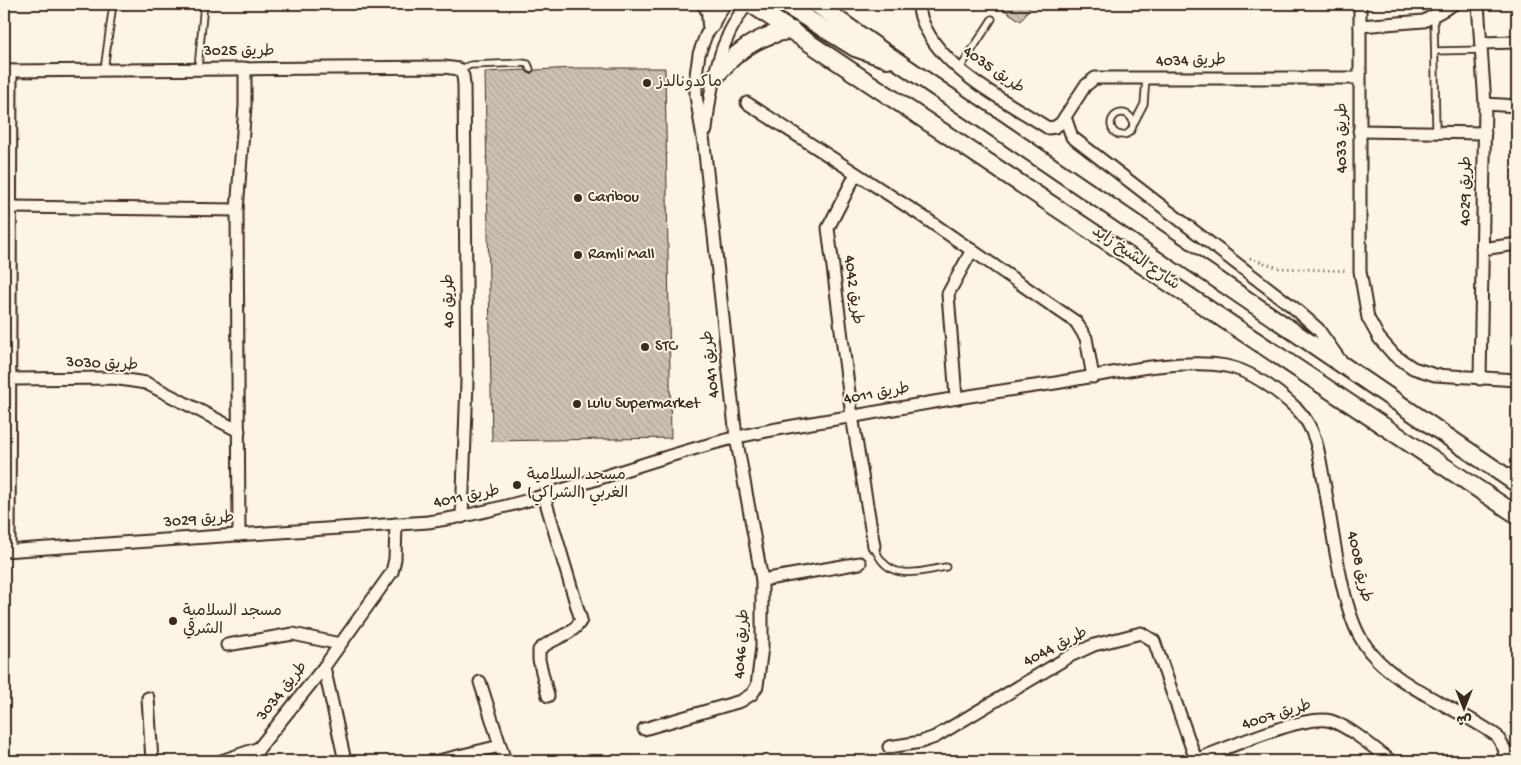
<svg xmlns="http://www.w3.org/2000/svg" width="1521" height="765" viewBox="0 0 1521 765" font-family="'Gochi Hand','Playpen Sans Arabic',sans-serif">
	<style>
		.building { fill: url(#building-back-hatch); stroke: #3b2a1e }
		.lines { fill: none; stroke-linecap: round; stroke-linejoin: round }
		.lane-casing { stroke: #3b2a1e; stroke-width: 9 }
		.street-casing { stroke: #3b2a1e; stroke-width: 15 }
		.secondary-casing { stroke: #3b2a1e; stroke-width: 20 }
		.path { stroke: #3b2a1e; stroke-width: 2.5; stroke-dasharray: 1 4; stroke-linecap: butt }
		.lane { stroke: #fcf5e5; stroke-width: 5.5 }
		.street { stroke: #fcf5e5; stroke-width: 11 }
		.secondary { stroke: #fcf5e5; stroke-width: 16 }
		.poi-dot { fill: #3b2a1e; stroke: #fcf5e5; stroke-width: 2 }
		.labels { text-anchor: middle; dominant-baseline: central; stroke-width: 4; stroke-linejoin: round; paint-order: stroke }
		.street-label { font-size: 16px; fill: #3b2a1e; stroke: #fcf5e5 }
		.poi-label { font-size: 16px; fill: #3b2a1e; stroke: #fcf5e5; text-anchor: start }
	</style>
	<defs>
		<pattern id="building-back-hatch" width="6" height="6" patternUnits="userSpaceOnUse" patternTransform="scale(1.25)"><rect width="6" height="6" fill="#ccc2b3"/><path d="M-1 5l2 2M0 0l6 6M5-1l2 2" fill="none" stroke="#b0a79a"/></pattern>
	</defs>
	<rect width="100%" height="100%" fill="#fcf5e5"/>
	<filter id="ink" filterUnits="userSpaceOnUse"><feTurbulence type="fractalNoise" baseFrequency=".02" numOctaves="2"/><feDisplacementMap in="SourceGraphic" scale="10" xChannelSelector="R" yChannelSelector="G"/><feConvolveMatrix kernelMatrix="1 2 1 2 8 2 1 2 1" color-interpolation-filters="sRGB"/></filter>
	<g filter="url(#ink)">
		<g class="building">
			<path d="M 995,4 L 1032,4 L 1021,21 Z"/>
			<path d="M 575,68 L 665,68 L 671,438 L 492,441 L 485,72 L 525,70 L 530,74 L 535,70 Z"/>
		</g>
		<g class="lines">
			<g class="lane-casing">
				<g id="lane">
					<path d="M 1434,17 L 1436,132"/>
					<path d="M 1435,51 L 1482,50"/>
					<path d="M 198,68 L 204,4"/>
					<path d="M 459,69 L 471,65 L 522,63 L 528,64 L 530,69"/>
					<path d="M 104,70 L 113,4"/>
					<path d="M 959,70 L 992,19"/>
					<circle cx="1122" cy="124" r="11"/>
					<path d="M 1133,125 L 1144,104 L 1146,78"/>
					<path d="M 874,546 C 887,583 916,572 946,567"/>
					<path d="M 1505,754 L 1517,757"/>
				</g>
			</g>
			<g class="street-casing">
				<g id="street">
					<path d="M 918,4 C 926,63 1002,98 1048,128 L 1055,127 L 1061,123 L 1085,86 L 1095,78 L 1359,78"/>
					<path d="M 1360,4 L 1360,271 L 1368,318 L 1379,338 L 1394,355 L 1413,368 L 1435,375 L 1517,380"/>
					<path d="M 1478,4 L 1485,104 L 1480,379"/>
					<path d="M 1360,26 L 1424,21 L 1454,4"/>
					<path d="M 1481,43 L 1517,42"/>
					<path d="M 4,71 L 444,67 L 459,69 L 463,76 L 464,84 L 467,382 L 462,517"/>
					<path d="M 747,103 L 922,216 L 1076,322 L 1086,338 L 1093,377"/>
					<path d="M 1485,104 L 1517,106"/>
					<path d="M 1065,117 L 1072,137 L 1293,307 L 1318,329 L 1340,360"/>
					<path d="M 706,130 C 710,86 719,40 747,4"/>
					<path d="M 1359,131 L 1485,133"/>
					<path d="M 856,174 L 828,228 L 852,416 L 874,546"/>
					<path d="M 11,207 L 237,210"/>
					<path d="M 1482,249 L 1517,244"/>
					<path d="M 11,379 L 113,378 L 146,383 L 239,431"/>
					<path d="M 956,398 L 948,294 L 972,250"/>
					<path d="M 544,496 L 581,620 C 572,637 552,637 539,650 L 539,660 L 548,696"/>
					<path d="M 239,535 L 237,210 L 245,106 L 245,68"/>
					<path d="M 9,550 L 11,71"/>
					<path d="M 4,551 L 428,522 C 535,507 633,462 738,437 C 777,428 816,422 855,416 C 920,404 984,393 1049,384 C 1099,376 1178,357 1226,366 C 1252,371 1279,392 1298,410 C 1316,429 1319,453 1323,477 C 1332,521 1340,607 1363,642 C 1390,686 1456,706 1497,736 L 1505,750 L 1503,761"/>
					<path d="M 762,580 L 860,563"/>
					<path d="M 227,645 L 293,634 L 340,644"/>
					<path d="M 324,667 L 345,761"/>
					<path d="M 480,682 L 505,761"/>
					<path d="M 148,698 L 152,761"/>
					<path d="M 644,729 L 741,701 L 752,694 L 757,686 L 762,647 L 762,580 L 736,437 L 704,144 L 696,96 L 696,75 L 699,54 L 706,35 L 725,4"/>
					<path d="M 889,747 L 921,742 L 935,737 L 1070,656 L 1094,645 L 1141,633 L 1154,641 L 1196,760"/>
					<path d="M 221,761 L 259,748"/>
					<path d="M 252,761 L 259,748 L 324,667 L 392,572 L 395,559 L 396,524"/>
					<path d="M 438,761 L 500,746"/>
					<path d="M 1192,761 C 1222,751 1304,713 1331,721 C 1350,727 1375,749 1391,761"/>
				</g>
			</g>
			<g class="secondary-casing">
				<g id="secondary">
					<path d="M 706,4 L 710,11 L 711,25"/>
					<path d="M 751,4 L 1517,515"/>
					<path d="M 784,4 L 855,48 L 887,59"/>
					<path d="M 816,4 L 894,59 L 1517,484"/>
					<path d="M 713,80 C 734,52 757,35 792,30"/>
				</g>
			</g>
			<path class="path" d="M 1250,258 L 1279,268 L 1348,271"/>
			<use href="#lane" class="lane"/>
			<use href="#street" class="street"/>
			<use href="#secondary" class="secondary"/>
		</g>
	</g>
	<g class="poi-dot">
		<circle cx="647" cy="83" r="5"/>
		<circle cx="578" cy="198" r="5"/>
		<circle cx="578" cy="255" r="5"/>
		<circle cx="645" cy="347" r="5"/>
		<circle cx="577" cy="404" r="5"/>
		<circle cx="517" cy="485" r="5"/>
		<circle cx="173" cy="621" r="5"/>
	</g>
	<g class="labels">
		<g class="street-label">
			<text x="239" y="52">طريق 3025</text>
			<text transform="translate(1191 62) rotate(-1)">طريق 4034</text>
			<text transform="translate(993 71) rotate(35)">طريق 4035</text>
			<text transform="translate(1343 138) rotate(-90)">طريق 4033</text>
			<text transform="translate(1467 191) rotate(-89)">طريق 4029</text>
			<text transform="translate(1135 259) rotate(34)">شارع الشيخ زايد</text>
			<text transform="translate(852 290) rotate(83)">طريق 4042</text>
			<text transform="translate(450 301) rotate(-91)">طريق 40</text>
			<text transform="translate(712 364) rotate(-96)">طريق 4041</text>
			<text transform="translate(102 365) rotate(3)">طريق 3030</text>
			<text transform="translate(877 395) rotate(-10)">طريق 4011</text>
			<text transform="translate(467 498) rotate(-11)">طريق 4011</text>
			<text transform="translate(199 521) rotate(-4)">طريق 3029</text>
			<text transform="translate(1358 567) rotate(78)">طريق 4008</text>
			<text transform="translate(743 644) rotate(-86)">طريق 4046</text>
			<text transform="translate(1056 648) rotate(-27)">طريق 4044</text>
			<text transform="translate(283 692) rotate(-51)">طريق 3034</text>
			<text transform="translate(1277 716) rotate(-17)">طريق 4007</text>
		</g>
		<g class="poi-label">
			<text x="657" y="83">ماكدونالدز</text>
			<text x="588" y="198">Caribou</text>
			<text x="588" y="255">Ramli Mall</text>
			<text x="655" y="347">STC</text>
			<text x="587" y="404">Lulu Supermarket</text>
			<text x="527" y="476">مسجد السلامية<tspan x="527" dy="18">الغربي (الشراكي)</tspan></text>
			<text x="183" y="612">مسجد السلامية<tspan x="183" dy="18">الشرقي</tspan></text>
		</g>
	</g>
	<rect width="1521" height="765" fill="none" stroke="#fcf5e5" stroke-width="20"/>
	<rect x="10" y="10" width="1501" height="745" fill="none" stroke="#3b2a1e" stroke-width="2" filter="url(#ink)"/>
	<g transform="translate(1464 708) rotate(180)" stroke="#fcf5e5" stroke-width="4" paint-order="stroke">
	<path d="M0-4L9 19L0 12L-9 19Z" fill="#3b2a1e"/>
	<text y="-8" font-size="14" font-weight="bold" text-anchor="middle" fill="#3b2a1e">ش</text>
	</g>
</svg>
